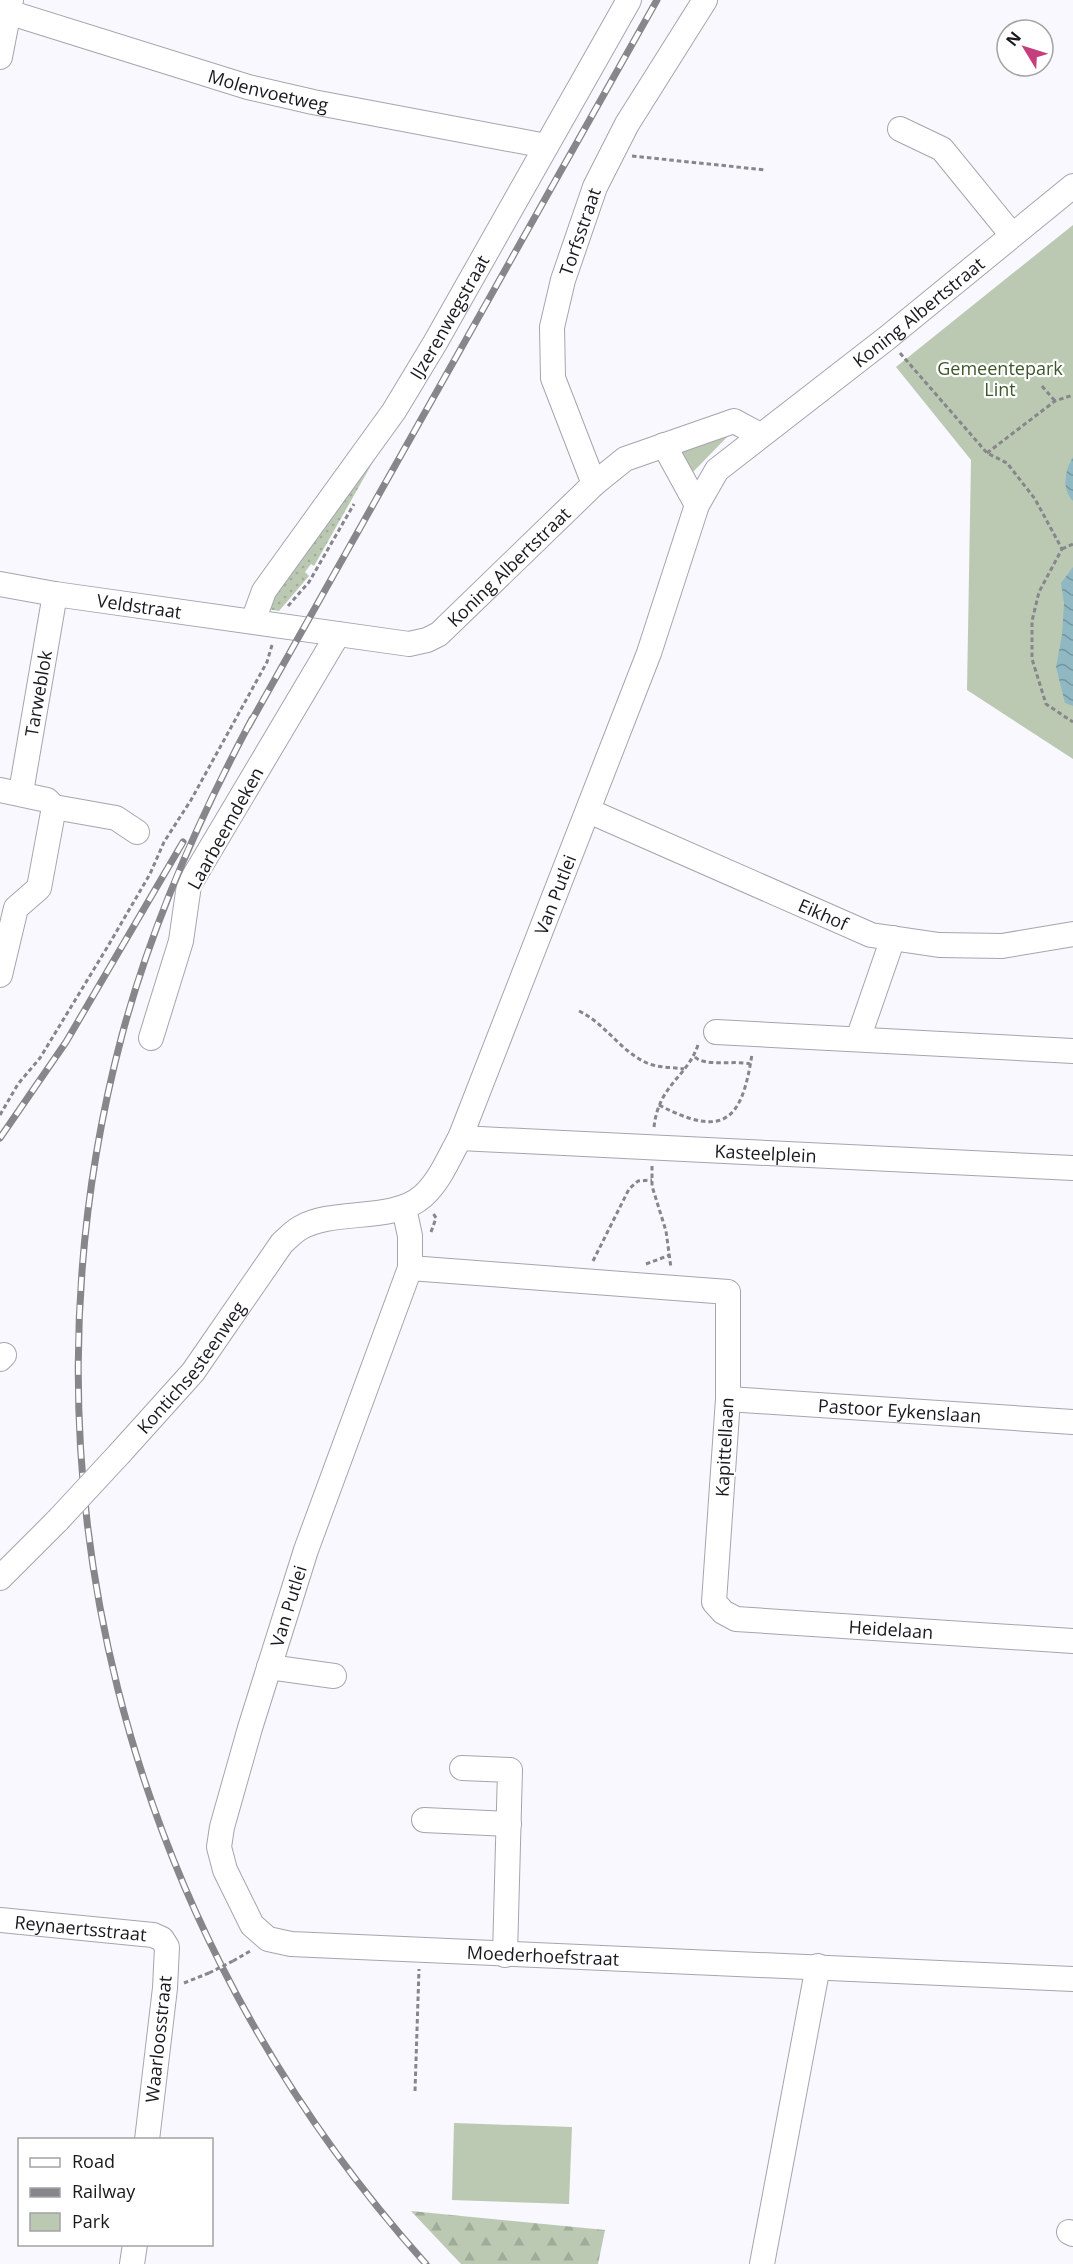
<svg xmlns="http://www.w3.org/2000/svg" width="1073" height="2264" viewBox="0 0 1073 2264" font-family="'Open Sans',sans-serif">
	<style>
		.grass { fill: url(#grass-dots) }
		.forest { fill: url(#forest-firs) }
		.green { fill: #bbc9b3 }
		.water { fill: url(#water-waves) }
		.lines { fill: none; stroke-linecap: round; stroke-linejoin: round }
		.minor-casing { stroke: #a5a5af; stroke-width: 26 }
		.path { stroke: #86868b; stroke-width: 3; stroke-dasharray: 4.5 3; stroke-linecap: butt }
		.minor { stroke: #fff; stroke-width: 24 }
		.rail-casing { stroke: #87878b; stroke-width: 7 }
		.rail { stroke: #fff; stroke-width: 4.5; stroke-dasharray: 14; stroke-linecap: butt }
		.minor-bridge-casing { stroke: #a5a5af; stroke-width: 26; stroke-linecap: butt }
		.path-bridge { stroke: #86868b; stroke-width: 3; stroke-dasharray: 4.5 3; stroke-linecap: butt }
		.minor-bridge { stroke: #fff; stroke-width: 24 }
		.labels { text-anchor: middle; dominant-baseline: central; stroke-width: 4.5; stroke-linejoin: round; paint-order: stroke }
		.street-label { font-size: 18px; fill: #19191d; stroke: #fff }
		.park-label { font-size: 18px; fill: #3d572a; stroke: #fff }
	</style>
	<defs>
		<pattern id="grass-dots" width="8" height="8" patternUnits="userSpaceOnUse" patternTransform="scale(1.5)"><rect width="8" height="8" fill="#bbc9b3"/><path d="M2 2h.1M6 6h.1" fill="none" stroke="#a0ac9a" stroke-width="1.8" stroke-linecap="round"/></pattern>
		<pattern id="forest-firs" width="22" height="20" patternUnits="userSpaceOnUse" patternTransform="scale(1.5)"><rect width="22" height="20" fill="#bbc9b3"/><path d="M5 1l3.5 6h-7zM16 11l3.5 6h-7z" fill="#a0ac9a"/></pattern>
		<pattern id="water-waves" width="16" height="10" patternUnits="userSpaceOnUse" patternTransform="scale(1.5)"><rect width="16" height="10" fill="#8fb8c3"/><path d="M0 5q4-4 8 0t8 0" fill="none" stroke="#74959e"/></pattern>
	</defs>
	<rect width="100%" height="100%" fill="#f8f8fe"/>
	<path class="grass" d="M 391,430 L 314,566 L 311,564 L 305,572 L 309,576 L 279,611 L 267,609 L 266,595 Z"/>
	<path class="forest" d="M 411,2211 L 605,2230 L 598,2264 L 461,2264 Z"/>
	<g class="green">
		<path d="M 1073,225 L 1073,759 L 967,690 L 971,460 L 896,367 Z"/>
		<path d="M 728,433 L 728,436 L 691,474 L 676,449 Z"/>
		<path d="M 454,2123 L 572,2127 L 569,2204 L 452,2200 Z"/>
	</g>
	<g class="water">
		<path d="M 1073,457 L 1073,501 C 1061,489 1065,470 1073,457 Z"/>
		<path d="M 1073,567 L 1073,706 L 1065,703 L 1056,667 L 1062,635 L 1064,603 L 1061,583 Z"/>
	</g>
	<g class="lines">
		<g class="minor-casing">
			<g id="minor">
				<path id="s1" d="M 8,12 L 248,87 L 313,102 L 546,146"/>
				<path d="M 0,57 L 11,0"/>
				<path d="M 900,129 L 942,149 L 1012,235"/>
				<path d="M 664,445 L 697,505"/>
				<path id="s2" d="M 594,484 L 553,378 L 552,327 L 563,280 L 595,187 L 627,124 L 705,0"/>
				<path id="s3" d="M 0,584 L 55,594 L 409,644 L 427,640 L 439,634 L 594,484 L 625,459 L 734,421 L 760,435"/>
				<path id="s4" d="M 253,621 L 264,591 L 394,411 L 435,343 L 629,0"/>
				<path d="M 0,790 L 47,800 L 54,807 L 116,818 L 137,832"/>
				<path id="s5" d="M 21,792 L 55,594"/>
				<path id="s6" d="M 589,811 L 871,935 L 939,945 L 1002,946 L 1073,934"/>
				<path d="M 0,975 L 16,908 L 39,888 L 54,807"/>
				<path d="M 716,1032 L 1073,1051"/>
				<path d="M 151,1038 L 181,941 L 189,885 L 338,634"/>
				<path d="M 858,1039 L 893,938"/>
				<path id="s7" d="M 460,1138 L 1073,1168"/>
				<path id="s8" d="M 404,1208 L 410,1236 L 410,1268 L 306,1550 L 250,1728 L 222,1827 L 219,1847 L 225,1870 L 252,1925 L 268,1939 L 291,1944 L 1073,1979"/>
				<path id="s9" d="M 410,1268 L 728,1292 L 728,1399 L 714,1602 L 723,1612 L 736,1619 L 1073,1641"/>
				<path d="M 0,1359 L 4,1355"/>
				<path id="s10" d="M 728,1399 L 1073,1422"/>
				<path id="s11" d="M 121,1452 L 193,1372 L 282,1243 C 288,1238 293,1232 300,1228 C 333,1208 393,1223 423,1196 C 440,1181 449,1157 460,1138 L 649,653 L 697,505 L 717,470 L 887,338 L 1073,186"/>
				<path d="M 0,1578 L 58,1520"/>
				<path d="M 269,1667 L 334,1676"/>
				<path d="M 462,1768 L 510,1770 L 505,1955"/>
				<path d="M 424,1820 L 509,1824"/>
				<path id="s12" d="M 0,1920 L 153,1935 L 162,1939 L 167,1947 L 165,1988 L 147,2140"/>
				<path d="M 1069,2232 L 1073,2234"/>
				<path d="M 132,2264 L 135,2244"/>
				<path d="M 762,2264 L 818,1966"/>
			</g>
		</g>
		<g class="path">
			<path d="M 632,156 L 766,170"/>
			<path d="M 900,353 L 987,453 L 1007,463 L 1035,499 L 1062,549 L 1039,592 L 1032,621 L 1032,659 L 1046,704 L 1073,722"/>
			<path d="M 1042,386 L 1055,401"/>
			<path d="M 987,453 L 1055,401 L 1073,395"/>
			<path d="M 1062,549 L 1073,544"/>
			<path d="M 288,606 L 309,582 L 354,504"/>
			<path d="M 579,1011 C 606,1024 620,1051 647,1063 C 658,1068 672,1067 684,1069"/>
			<path d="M 695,1057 C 705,1067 735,1060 750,1064"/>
			<path d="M 659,1105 C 724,1139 742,1121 752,1054"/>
			<path d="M 0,1115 L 18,1084 L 40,1058 L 108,946 L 150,874 L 164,842 L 191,800 L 267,662 L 272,645"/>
			<path d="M 654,1127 C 659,1083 688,1078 699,1042"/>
			<path d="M 652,1166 L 652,1186 L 666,1231 L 671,1268"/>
			<path d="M 431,1232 L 436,1218 L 433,1213"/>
			<path d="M 593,1261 L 629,1189 L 638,1181 L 652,1180"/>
			<path d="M 646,1264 L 670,1255"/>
			<path d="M 233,1961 L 252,1950"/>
			<path d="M 184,1983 L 209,1973"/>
			<path d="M 415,2091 L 419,1969"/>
		</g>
		<use href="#minor" class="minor"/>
		<g class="rail-casing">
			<g id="rail">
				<path d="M 252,719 C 198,820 152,924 122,1035 C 6,1473 125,1929 426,2264"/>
				<path d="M 248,727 L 657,0"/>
				<path d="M 0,1138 L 66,1042 L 183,842"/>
			</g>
		</g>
		<use href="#rail" class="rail"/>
		<g class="minor-bridge-casing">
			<path id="minor-bridge" d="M 58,1520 L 121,1452"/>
		</g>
		<path class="path-bridge" d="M 209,1973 L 233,1961"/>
		<use href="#minor-bridge" class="minor-bridge"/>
	</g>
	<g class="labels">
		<g class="street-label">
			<text stroke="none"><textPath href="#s1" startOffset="272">Molenvoetweg</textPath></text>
			<text stroke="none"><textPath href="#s2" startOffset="264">Torfsstraat</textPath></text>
			<text stroke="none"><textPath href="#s11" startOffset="1458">Koning Albertstraat</textPath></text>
			<text stroke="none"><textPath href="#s4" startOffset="363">IJzerenwegstraat</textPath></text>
			<text stroke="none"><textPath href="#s3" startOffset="542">Koning Albertstraat</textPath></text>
			<text stroke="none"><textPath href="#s3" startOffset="141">Veldstraat</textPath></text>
			<text stroke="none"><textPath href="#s5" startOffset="100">Tarweblok</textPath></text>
			<text transform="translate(225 828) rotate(-61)">Laarbeemdeken</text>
			<text stroke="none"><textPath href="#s11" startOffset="747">Van Putlei</textPath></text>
			<text stroke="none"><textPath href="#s6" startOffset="256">Eikhof</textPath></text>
			<text stroke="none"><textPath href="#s7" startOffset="306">Kasteelplein</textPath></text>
			<text stroke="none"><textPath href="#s11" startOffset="110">Kontichsesteenweg</textPath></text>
			<text stroke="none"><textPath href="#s10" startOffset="172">Pastoor Eykenslaan</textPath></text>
			<text transform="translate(724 1447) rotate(-87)">Kapittellaan</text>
			<text transform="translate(288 1606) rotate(-73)">Van Putlei</text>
			<text stroke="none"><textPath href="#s9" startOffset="813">Heidelaan</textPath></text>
			<text stroke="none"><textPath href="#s12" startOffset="81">Reynaertsstraat</textPath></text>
			<text stroke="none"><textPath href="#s8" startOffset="1053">Moederhoefstraat</textPath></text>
			<text transform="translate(158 2039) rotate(-84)">Waarloosstraat</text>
		</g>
		<g class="park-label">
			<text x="1000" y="368">Gemeentepark<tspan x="1000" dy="21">Lint</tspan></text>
		</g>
	</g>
	<rect x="18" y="2138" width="195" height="108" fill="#ffffff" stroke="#a3a3a5" stroke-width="1.5"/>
	<rect x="30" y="2158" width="30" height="9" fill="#ffffff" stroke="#a3a3a5" stroke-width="1.5"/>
	<text x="72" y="2168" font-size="18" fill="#19191d">Road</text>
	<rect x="30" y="2188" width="30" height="9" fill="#87878b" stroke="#a3a3a5" stroke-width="1.5"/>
	<text x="72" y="2198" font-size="18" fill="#19191d">Railway</text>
	<rect x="30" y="2213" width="30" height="18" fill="#bbc9b3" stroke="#a3a3a5" stroke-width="1.5"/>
	<text x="72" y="2228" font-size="18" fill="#19191d">Park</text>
	<g transform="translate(1025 48) rotate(308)"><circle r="28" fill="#ffffff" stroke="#a3a3a5" stroke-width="1.5"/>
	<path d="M0-4.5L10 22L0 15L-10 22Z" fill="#c63e7b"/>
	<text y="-9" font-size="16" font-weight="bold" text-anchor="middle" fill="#19191d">N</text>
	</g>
</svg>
